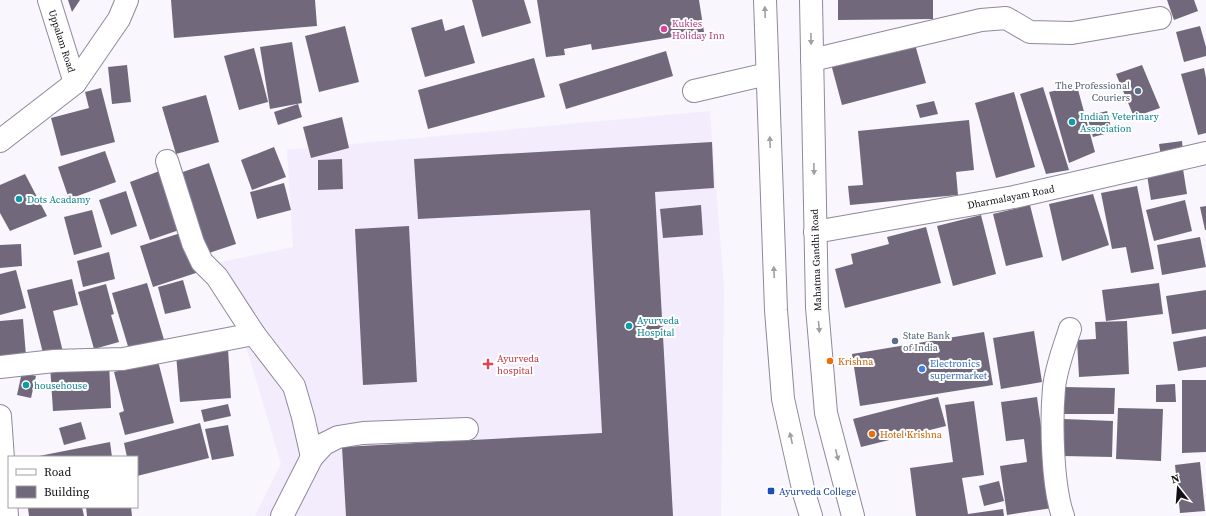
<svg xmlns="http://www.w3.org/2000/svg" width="1206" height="516" viewBox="0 0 1206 516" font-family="'Source Serif 4',serif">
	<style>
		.built { fill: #f3ecfd }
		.building { fill: #71697b }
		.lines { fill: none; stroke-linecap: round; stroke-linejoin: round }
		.minor-casing { stroke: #90889b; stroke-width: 24 }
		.major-casing { stroke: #90889b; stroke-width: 24 }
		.minor { stroke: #fff; stroke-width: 22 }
		.major { stroke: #fff; stroke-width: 22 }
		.oneway { fill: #a09fa2 }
		.hotel-dot { fill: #d1479c; stroke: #fff; stroke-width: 1.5 }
		.service-dot { fill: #5c6f8a; stroke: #fff; stroke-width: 1.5 }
		.culture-dot { fill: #0f9aa8; stroke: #fff; stroke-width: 1.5 }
		.food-dot { fill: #e8710a; stroke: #fff; stroke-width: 1.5 }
		.health-dot { fill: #e0444e; stroke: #fff; stroke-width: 1.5 }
		.shop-dot { fill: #3f7fe0; stroke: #fff; stroke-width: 1.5 }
		.transit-dot { fill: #1a4fb4; stroke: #fff; stroke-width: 1.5 }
		.labels { text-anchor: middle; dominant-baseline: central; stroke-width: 4; stroke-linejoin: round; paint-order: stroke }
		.hotel-label { font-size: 10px; fill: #b23c85; stroke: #fff; text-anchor: start }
		.street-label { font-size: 10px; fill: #120f16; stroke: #fff }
		.service-label { font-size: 10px; fill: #4e5e75; stroke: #fff; text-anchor: end }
		.culture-label { font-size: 10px; fill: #0d838f; stroke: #fff; text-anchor: start }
		.health-label { font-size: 10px; fill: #be3a42; stroke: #fff; text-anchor: start }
		.food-label { font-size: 10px; fill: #c56008; stroke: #fff; text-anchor: start }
		.shop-label { font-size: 10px; fill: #366cbe; stroke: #fff; text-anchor: start }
		.transit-label { font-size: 10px; fill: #164399; stroke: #fff; text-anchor: start }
	</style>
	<rect width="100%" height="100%" fill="#f9f6fe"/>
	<path class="built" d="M 710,111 L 724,288 L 721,516 L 255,516 L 281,464 L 221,262 L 293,247 L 287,150 Z"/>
	<g class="building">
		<path d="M 68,0 L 80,0 L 72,12 Z"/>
		<path d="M 171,0 L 315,0 L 317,26 L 174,38 Z"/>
		<path d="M 472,0 L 524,0 L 531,23 L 482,37 Z"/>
		<path d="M 537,0 L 699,0 L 704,32 L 592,50 L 591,44 L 564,49 L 565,55 L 546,57 Z"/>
		<path d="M 838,0 L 933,0 L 933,19 L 838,20 Z"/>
		<path d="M 1167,0 L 1194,0 L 1198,11 L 1174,20 Z"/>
		<path d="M 442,19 L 445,31 L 464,25 L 475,63 L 425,77 L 411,28 Z"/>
		<path d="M 345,26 L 359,82 L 319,92 L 305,36 Z"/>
		<path d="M 1200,26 L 1206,47 L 1206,56 L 1184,62 L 1176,32 Z"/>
		<path d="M 914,41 L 926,83 L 842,105 L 831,64 Z"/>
		<path d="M 292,42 L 302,103 L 270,109 L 260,47 Z"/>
		<path d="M 254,48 L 268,102 L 239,110 L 224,56 Z"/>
		<path d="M 666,51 L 673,76 L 566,109 L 559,84 Z"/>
		<path d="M 534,58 L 545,97 L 428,129 L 418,90 Z"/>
		<path d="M 127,65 L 131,102 L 112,104 L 108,67 Z"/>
		<path d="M 1142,65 L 1160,108 L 1134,117 L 1116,74 Z"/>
		<path d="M 1204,68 L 1206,78 L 1206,133 L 1198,135 L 1181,74 Z"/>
		<path d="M 1077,86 L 1095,152 L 1069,163 L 1049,92 Z"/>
		<path d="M 1043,87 L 1069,170 L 1046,174 L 1020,94 Z"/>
		<path d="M 101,88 L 115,142 L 61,156 L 51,118 L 89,108 L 85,92 Z"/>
		<path d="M 1014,92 L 1035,167 L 996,178 L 975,103 Z"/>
		<path d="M 206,95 L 219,142 L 176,154 L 162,107 Z"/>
		<path d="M 934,101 L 938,114 L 920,118 L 916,105 Z"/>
		<path d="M 298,104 L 302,117 L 278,125 L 274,112 Z"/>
		<path d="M 1107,111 L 1112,132 L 1093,137 L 1087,116 Z"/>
		<path d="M 342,117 L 349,148 L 311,158 L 303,127 Z"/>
		<path d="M 969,120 L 974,170 L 956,172 L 958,195 L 850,205 L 848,186 L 863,185 L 858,131 Z"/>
		<path d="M 1182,141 L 1183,153 L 1161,156 L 1159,144 Z"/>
		<path d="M 712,142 L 714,188 L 655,192 L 673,516 L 346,516 L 342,447 L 602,433 L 590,210 L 418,219 L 414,159 Z"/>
		<path d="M 274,147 L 286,177 L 252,190 L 241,160 Z"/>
		<path d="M 105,151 L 116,182 L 69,199 L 58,167 Z"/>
		<path d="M 342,159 L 343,189 L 318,190 L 318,160 Z"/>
		<path d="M 209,163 L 236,244 L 200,256 L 174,175 Z"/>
		<path d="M 165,169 L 185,228 L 150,240 L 130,182 Z"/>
		<path d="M 1183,169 L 1187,194 L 1151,200 L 1147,175 Z"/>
		<path d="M 25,174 L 47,216 L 10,231 L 0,213 L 0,185 Z"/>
		<path d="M 284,183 L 291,210 L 257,219 L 250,192 Z"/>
		<path d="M 1137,186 L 1154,269 L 1131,273 L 1126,247 L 1112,249 L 1101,193 Z"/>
		<path d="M 126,191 L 137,226 L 111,235 L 99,200 Z"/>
		<path d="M 1093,194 L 1109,245 L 1062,261 L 1049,204 Z"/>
		<path d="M 1185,200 L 1192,231 L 1154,241 L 1146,210 Z"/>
		<path d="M 701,205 L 703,235 L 663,238 L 660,209 Z"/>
		<path d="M 1030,205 L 1043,257 L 1006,266 L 993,214 Z"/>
		<path d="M 1206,206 L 1206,230 L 1205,230 L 1200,207 Z"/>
		<path d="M 92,210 L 102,247 L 74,255 L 64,217 Z"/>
		<path d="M 981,215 L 996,274 L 953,286 L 937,226 Z"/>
		<path d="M 409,226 L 417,382 L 363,385 L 355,229 Z"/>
		<path d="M 926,227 L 941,283 L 845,308 L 835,269 L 853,264 L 851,254 L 889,244 L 887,237 Z"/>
		<path d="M 187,231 L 199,272 L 153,287 L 140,246 Z"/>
		<path d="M 1200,237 L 1206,267 L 1162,275 L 1157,245 Z"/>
		<path d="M 21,244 L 22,266 L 0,268 L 0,245 Z"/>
		<path d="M 109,252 L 115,279 L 83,287 L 77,261 Z"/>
		<path d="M 16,270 L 26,308 L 0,315 L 0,274 Z"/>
		<path d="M 72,279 L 78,305 L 53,311 L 63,352 L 44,357 L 27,290 Z"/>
		<path d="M 183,280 L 191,308 L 165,314 L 158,287 Z"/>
		<path d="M 147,283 L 165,343 L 130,353 L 112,293 Z"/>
		<path d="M 1159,283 L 1163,314 L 1106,321 L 1102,290 Z"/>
		<path d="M 106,284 L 114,314 L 111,315 L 119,342 L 94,349 L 78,292 Z"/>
		<path d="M 1206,290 L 1206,329 L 1172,334 L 1166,296 Z"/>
		<path d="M 23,319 L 26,356 L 0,358 L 0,321 Z"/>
		<path d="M 1127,321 L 1129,374 L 1079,377 L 1077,340 L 1096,339 L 1095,322 Z"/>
		<path d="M 1034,331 L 1042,382 L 1001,389 L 993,338 Z"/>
		<path d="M 984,332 L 993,385 L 860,406 L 852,354 Z"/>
		<path d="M 1206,336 L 1206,367 L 1178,371 L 1173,342 Z"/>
		<path d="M 228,349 L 231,398 L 180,402 L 176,354 Z"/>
		<path d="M 158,361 L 174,423 L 125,435 L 119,413 L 124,411 L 114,372 Z"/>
		<path d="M 109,362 L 111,408 L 53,411 L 50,365 Z"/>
		<path d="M 22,372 L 36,376 L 31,398 L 17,395 Z"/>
		<path d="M 1182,380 L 1206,380 L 1206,452 L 1182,453 Z"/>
		<path d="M 1175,384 L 1176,402 L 1156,402 L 1156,385 Z"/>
		<path d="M 1063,387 L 1115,388 L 1114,414 L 1062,414 Z"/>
		<path d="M 938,397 L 946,426 L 861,447 L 853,419 Z"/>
		<path d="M 1037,397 L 1052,508 L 1007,515 L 1000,466 L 1027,462 L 1024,439 L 1006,441 L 1001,402 Z"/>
		<path d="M 974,401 L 984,475 L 962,478 L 968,514 L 1003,509 L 1004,516 L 916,516 L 910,468 L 953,462 L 945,405 Z"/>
		<path d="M 228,404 L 231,416 L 204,422 L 201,410 Z"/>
		<path d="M 1118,408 L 1163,409 L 1161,461 L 1116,459 Z"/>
		<path d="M 1064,419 L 1113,421 L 1112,457 L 1063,456 Z"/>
		<path d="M 81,422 L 86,439 L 64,445 L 59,428 Z"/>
		<path d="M 200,423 L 209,458 L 137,476 L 137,457 L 127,457 L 124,443 Z"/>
		<path d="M 228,425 L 234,456 L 212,460 L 205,429 Z"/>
		<path d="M 110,442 L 112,457 L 39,457 L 39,456 Z"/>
		<path d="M 1200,462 L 1205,511 L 1180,513 L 1175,465 Z"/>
		<path d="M 999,481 L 1004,501 L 984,506 L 979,486 Z"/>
		<path d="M 44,507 L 82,507 L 84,516 L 29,516 L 28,508 Z"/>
		<path d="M 86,507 L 131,507 L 132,516 L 87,516 Z"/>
	</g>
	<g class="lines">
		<g class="minor-casing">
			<g id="minor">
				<path d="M 49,0 L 75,83"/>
				<path d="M 812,60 L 981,20 L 1006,18 L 1030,32 L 1072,33 L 1160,18"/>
				<path d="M 694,91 L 767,74"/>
				<path d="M 0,141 L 75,83 L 119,19 L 127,0"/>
				<path d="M 167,161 L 193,243 L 202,262 L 217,277 L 254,334 L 294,386 L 303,417 L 312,457"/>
				<path d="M 815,232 L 1014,197 L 1206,153"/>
				<path d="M 0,367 L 54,361 L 123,359 L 254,334"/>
				<path d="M 0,416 L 7,516"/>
				<path d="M 282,516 L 312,457 L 324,444 L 338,437 L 363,433 L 467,429"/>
				<path d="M 1063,516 C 1052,485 1051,421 1054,388 C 1056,368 1064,348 1070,329"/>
			</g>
		</g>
		<g class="major-casing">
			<g id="major">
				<path d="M 765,0 L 776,310 L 783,399 L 804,493 L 811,516"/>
				<path d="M 811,0 L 817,307 L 826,413 L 853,516"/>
			</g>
		</g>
		<use href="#minor" class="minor"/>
		<use href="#major" class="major"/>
	</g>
	<defs><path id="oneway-solid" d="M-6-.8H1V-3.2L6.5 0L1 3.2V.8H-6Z"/></defs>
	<g class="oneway">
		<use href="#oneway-solid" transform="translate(765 12) rotate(-92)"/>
		<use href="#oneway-solid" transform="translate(811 39) rotate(89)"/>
		<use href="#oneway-solid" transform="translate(770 142) rotate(-92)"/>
		<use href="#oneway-solid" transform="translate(814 169) rotate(89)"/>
		<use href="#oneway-solid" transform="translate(774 272) rotate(-92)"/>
		<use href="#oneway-solid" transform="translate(819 327) rotate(85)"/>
		<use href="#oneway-solid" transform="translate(791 438) rotate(-103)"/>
		<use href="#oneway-solid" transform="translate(837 455) rotate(76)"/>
	</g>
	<circle class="hotel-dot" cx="664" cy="29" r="4"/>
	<g class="service-dot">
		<circle cx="1138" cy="91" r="4"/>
		<circle cx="895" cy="341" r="4"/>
	</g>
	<g class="culture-dot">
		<circle cx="1072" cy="122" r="4"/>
		<circle cx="19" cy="199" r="4"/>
		<circle cx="629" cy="326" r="4"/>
		<circle cx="26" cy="385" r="4"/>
	</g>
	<g class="food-dot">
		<circle cx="830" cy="361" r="4"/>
		<circle cx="872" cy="434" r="4"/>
	</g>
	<path class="health-dot" d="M486 358h4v4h4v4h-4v4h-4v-4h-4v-4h4z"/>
	<circle class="shop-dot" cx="922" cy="369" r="4"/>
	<rect class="transit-dot" x="767" y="487" width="8" height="8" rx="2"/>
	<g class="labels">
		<g class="hotel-label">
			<text x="672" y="23">Kukies<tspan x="672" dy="12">Holiday Inn</tspan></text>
		</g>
		<g class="street-label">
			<text transform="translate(62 41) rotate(72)">Uppalam Road</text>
			<text transform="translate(1011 197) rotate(-11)">Dharmalayam Road</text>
			<text transform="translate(816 260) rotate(-92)">Mahatma Gandhi Road</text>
		</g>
		<g class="service-label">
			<text x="1130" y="85">The Professional<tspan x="1130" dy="12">Couriers</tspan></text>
			<text x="903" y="335" text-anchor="start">State Bank<tspan x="903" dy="12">of India</tspan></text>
		</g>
		<g class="culture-label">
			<text x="1080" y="116">Indian Veterinary<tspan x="1080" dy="12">Association</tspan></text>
			<text x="27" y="199">Dots Acadamy</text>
			<text x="637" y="320">Ayurveda<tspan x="637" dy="12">Hospital</tspan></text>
			<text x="34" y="385">househouse</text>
		</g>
		<g class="health-label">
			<text x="497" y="358">Ayurveda<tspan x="497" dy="12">hospital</tspan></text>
		</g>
		<g class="food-label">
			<text x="838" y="361">Krishna</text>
			<text x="880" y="434">Hotel Krishna</text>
		</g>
		<g class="shop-label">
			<text x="930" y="363">Electronics<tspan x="930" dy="12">supermarket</tspan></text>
		</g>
		<g class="transit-label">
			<text x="779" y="491">Ayurveda College</text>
		</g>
	</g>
	<rect x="8" y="456" width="130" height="52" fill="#ffffff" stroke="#a09fa2"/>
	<rect x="16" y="469" width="20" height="6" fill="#ffffff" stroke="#a09fa2"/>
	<text x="44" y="476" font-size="12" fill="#120f16">Road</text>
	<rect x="16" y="486" width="20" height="12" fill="#71697b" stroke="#a09fa2"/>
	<text x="44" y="496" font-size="12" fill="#120f16">Building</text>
	<g transform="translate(1178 488) rotate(343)" stroke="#ffffff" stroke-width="3" paint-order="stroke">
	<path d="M0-3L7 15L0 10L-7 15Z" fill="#120f16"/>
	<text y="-6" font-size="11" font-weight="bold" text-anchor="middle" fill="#120f16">N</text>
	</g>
</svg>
